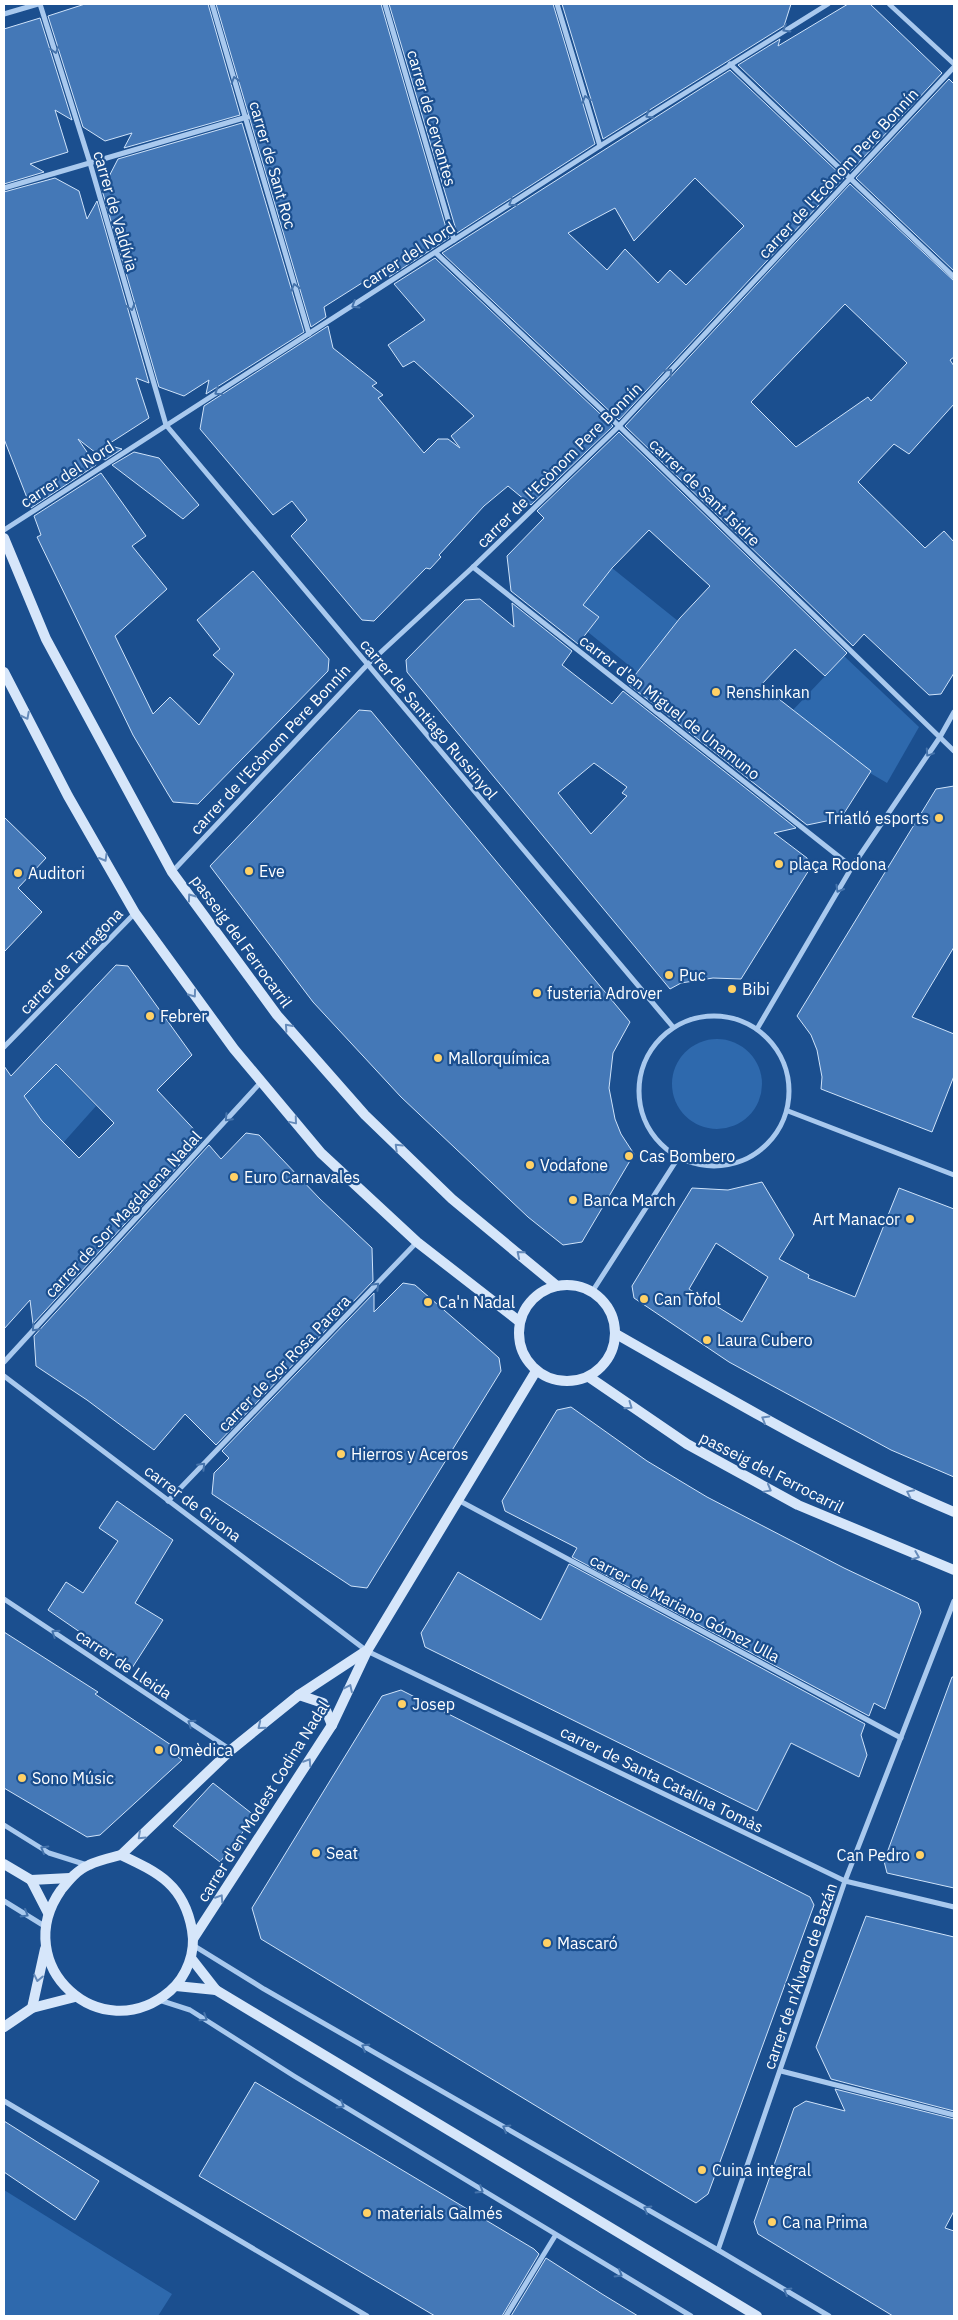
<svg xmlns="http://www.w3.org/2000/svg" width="958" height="2320" viewBox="0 0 958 2320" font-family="'IBM Plex Sans',sans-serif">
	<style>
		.green { fill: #2e69ad }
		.building { fill: #4478b7; stroke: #cfe3fa; fill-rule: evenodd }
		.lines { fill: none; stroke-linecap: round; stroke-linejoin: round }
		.pedestrian { stroke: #a9c9ee; stroke-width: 4.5 }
		.minor { stroke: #a9c9ee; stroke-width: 5 }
		.secondary { stroke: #d6e6fa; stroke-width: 10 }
		.oneway { stroke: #4674ac }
		.oneway2 { stroke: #668bba }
		.poi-dot { fill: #ffd166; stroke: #1b4f8f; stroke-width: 2 }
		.labels { text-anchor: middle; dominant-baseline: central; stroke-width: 4.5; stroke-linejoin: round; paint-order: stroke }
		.street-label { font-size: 16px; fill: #fff; stroke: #1b4f8f }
		.poi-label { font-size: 16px; fill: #fff; stroke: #1b4f8f; text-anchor: start }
	</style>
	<rect width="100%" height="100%" fill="#1b4f8f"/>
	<g class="green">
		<path d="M 612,568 L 678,621 L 637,672 L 572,619 Z"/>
		<path d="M 844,656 L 919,727 L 887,783 L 870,773 L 793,710 Z"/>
		<circle cx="717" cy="1084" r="45"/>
		<path d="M 39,1048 L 96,1106 L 63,1143 L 4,1083 Z"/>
		<path d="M 4,2190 L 172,2294 L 158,2316 L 4,2316 Z"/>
	</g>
	<g class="building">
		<path d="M 85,4 L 208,4 L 240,115 L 124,148 L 132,133 L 105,141 L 83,127 L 48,16 Z"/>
		<path d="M 216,4 L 381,4 L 449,238 L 389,277 L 384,269 L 324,307 L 326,317 L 311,327 Z"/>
		<path d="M 389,4 L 553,4 L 595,144 L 457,233 Z"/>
		<path d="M 562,4 L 791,4 L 784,26 L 603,139 Z"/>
		<path d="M 848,4 L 870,4 L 942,73 L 850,172 L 738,65 L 780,39 L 778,46 Z"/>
		<path d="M 40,18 L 72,120 L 55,110 L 68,152 L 30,164 L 44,172 L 4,184 L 4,29 Z"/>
		<path d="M 730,70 L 844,178 L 619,420 L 442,253 ZM 695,178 L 744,226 L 686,285 L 670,270 L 658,283 L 625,249 L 607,270 L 568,233 L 615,208 L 634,241 Z"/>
		<path d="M 949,79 L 954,84 L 954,271 L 856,178 Z"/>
		<path d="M 242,123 L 304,332 L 206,394 L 209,380 L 184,396 L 159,387 L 102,190 L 118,159 Z"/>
		<path d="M 55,178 L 79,191 L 87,219 L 97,201 L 149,383 L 136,378 L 149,418 L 107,445 L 122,449 L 105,460 L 78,439 L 96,465 L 31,508 L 4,439 L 4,192 Z"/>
		<path d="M 850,184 L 954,281 L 954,357 L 950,360 L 954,366 L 954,404 L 909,454 L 894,444 L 858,482 L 925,548 L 944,531 L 954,542 L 954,673 L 941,694 L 929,695 L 864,634 L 853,646 L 625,426 ZM 845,304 L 907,363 L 871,401 L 868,397 L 796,447 L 751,402 Z"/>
		<path d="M 435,258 L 613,426 L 531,505 L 508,486 L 484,506 L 439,555 L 441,557 L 430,569 L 426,568 L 374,621 L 362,620 L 291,536 L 307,520 L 292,501 L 273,515 L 200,429 L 204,406 L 328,326 L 333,348 L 377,383 L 372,386 L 383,395 L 378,398 L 424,453 L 438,439 L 448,439 L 460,448 L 451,436 L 474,416 L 414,361 L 403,367 L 388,345 L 425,320 L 394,284 Z"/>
		<path d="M 619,432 L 847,653 L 825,676 L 795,649 L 761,685 L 871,771 L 841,818 L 807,825 L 628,684 L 680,618 L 710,586 L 649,530 L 612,568 L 583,605 L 599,617 L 578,644 L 511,591 L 507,556 L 544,518 L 537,511 Z"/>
		<path d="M 134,452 L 159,458 L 199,505 L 183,519 L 112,465 Z"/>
		<path d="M 101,473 L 146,536 L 132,546 L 167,589 L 115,636 L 153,714 L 170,697 L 199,725 L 234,674 L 213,655 L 220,649 L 197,620 L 253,571 L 329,659 L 328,671 L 198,804 L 173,802 L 168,794 L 133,735 L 37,537 L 41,535 L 34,516 Z"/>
		<path d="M 480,599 L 514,627 L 512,603 L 572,651 L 562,665 L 612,704 L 623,691 L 796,828 L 774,833 L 807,858 L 809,870 L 741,979 L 713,978 L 681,983 L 670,989 L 407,672 L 406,660 L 465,600 ZM 594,763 L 627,787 L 622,793 L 627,796 L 591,834 L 558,793 Z"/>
		<path d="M 359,710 L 371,711 L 630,1022 L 613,1053 L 609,1088 L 615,1119 L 621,1134 L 634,1154 L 582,1242 L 563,1245 L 528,1217 L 401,1097 L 313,1002 L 210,866 Z"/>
		<path d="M 954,786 L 954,947 L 912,1017 L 954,1034 L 954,1076 L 932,1132 L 821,1089 L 822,1077 L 817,1050 L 811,1035 L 797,1016 L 936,789 Z"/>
		<path d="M 4,817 L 46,858 L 18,888 L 42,912 L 4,952 Z"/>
		<path d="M 116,965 L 128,966 L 192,1055 L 157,1090 L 203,1139 L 33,1324 L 30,1300 L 4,1329 L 4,1066 L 11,1076 ZM 56,1064 L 114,1123 L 79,1158 L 42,1121 L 24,1096 Z"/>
		<path d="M 246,1133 L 259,1135 L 320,1199 L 372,1248 L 373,1281 L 216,1445 L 185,1414 L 154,1450 L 87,1400 L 36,1366 L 34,1336 L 209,1145 L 221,1159 Z"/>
		<path d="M 762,1182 L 794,1235 L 779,1259 L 809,1275 L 808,1278 L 855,1297 L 899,1188 L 954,1209 L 954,1477 L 891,1450 L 771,1385 L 729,1362 L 634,1298 L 632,1286 L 692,1188 L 728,1190 ZM 716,1243 L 768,1277 L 742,1322 L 689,1289 Z"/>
		<path d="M 403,1283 L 415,1285 L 489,1349 L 499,1358 L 501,1371 L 367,1588 L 351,1586 L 212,1494 L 214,1473 L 229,1458 L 222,1451 L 374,1293 L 374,1312 Z"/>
		<path d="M 571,1407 L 647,1461 L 707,1497 L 844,1568 L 918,1603 L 921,1612 L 885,1709 L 874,1703 L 869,1716 L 572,1557 L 577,1548 L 505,1511 L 502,1501 L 557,1410 Z"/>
		<path d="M 117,1501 L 173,1540 L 135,1603 L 163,1620 L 132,1668 L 48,1610 L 66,1582 L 83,1593 L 118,1541 L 99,1528 Z"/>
		<path d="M 569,1564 L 865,1724 L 861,1735 L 867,1755 L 859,1777 L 791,1743 L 757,1811 L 425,1647 L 421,1633 L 458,1572 L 541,1620 Z"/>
		<path d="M 4,1632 L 98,1692 L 95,1694 L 183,1753 L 178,1757 L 182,1760 L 100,1835 L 87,1837 L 4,1788 Z"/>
		<path d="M 952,1677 L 954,1677 L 954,1888 L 887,1873 L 884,1861 Z"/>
		<path d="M 401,1690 L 810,1897 L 814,1905 L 727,2143 L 708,2194 L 696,2203 L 261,1939 L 252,1908 L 382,1696 Z"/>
		<path d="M 213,1783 L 255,1816 L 220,1862 L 173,1826 Z"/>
		<path d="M 866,1916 L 954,1937 L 954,2111 L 831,2079 L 816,2047 Z"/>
		<path d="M 255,2082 L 534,2249 L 539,2254 L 502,2316 L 435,2316 L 199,2176 Z"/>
		<path d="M 835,2089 L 954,2119 L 954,2211 L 945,2228 L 954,2231 L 954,2316 L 893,2316 L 758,2234 L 754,2222 L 794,2108 L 806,2101 L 845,2111 Z"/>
		<path d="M 4,2121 L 99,2181 L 75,2220 L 4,2172 Z"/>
		<path d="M 546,2258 L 602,2294 L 638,2316 L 511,2316 Z"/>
	</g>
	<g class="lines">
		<path class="pedestrian" d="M 889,4 L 954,64"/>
		<g class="minor">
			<path d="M 40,4 L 90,163 L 166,425 L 673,1027"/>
			<path d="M 212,4 L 309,334"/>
			<path d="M 385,4 L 454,240"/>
			<path d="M 557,4 L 600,146"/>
			<path d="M 4,14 L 38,4"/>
			<path d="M 730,64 L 954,277"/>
			<path d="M 4,188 L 247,117"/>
			<path d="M 436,253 L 619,426 L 954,751"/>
			<path d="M 4,530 L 600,146 L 828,4"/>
			<path d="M 473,567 L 852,867"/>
			<path d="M 172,872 L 367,665 L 473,567 L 619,426 L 954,67"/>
			<circle cx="714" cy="1091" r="75"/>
			<path d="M 757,1029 L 852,867 L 940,737 L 954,712"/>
			<path d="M 4,1047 L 135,913"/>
			<path d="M 788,1111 L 954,1175"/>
			<path d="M 592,1292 L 678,1158"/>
			<path d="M 4,1362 L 261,1082"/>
			<path d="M 4,1376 L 367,1651 L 845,1881 L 954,1907"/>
			<path d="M 458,1500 L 901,1738"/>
			<path d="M 168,1501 L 417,1242"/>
			<path d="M 4,1599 L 231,1750"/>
			<path d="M 4,1825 L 49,1853 L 87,1865"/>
			<path d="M 4,1901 L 46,1927"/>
			<path d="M 193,1945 L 264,1989 L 718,2250 L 829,2316"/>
			<path d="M 159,2000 L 190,2010 L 294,2076 L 691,2316"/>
			<path d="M 781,2071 L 954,2115"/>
			<path d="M 4,2101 L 367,2316"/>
			<path d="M 718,2250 L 845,1881 L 954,1601"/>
			<path d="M 506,2316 L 555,2236"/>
		</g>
		<g class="secondary">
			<path d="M 4,538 L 46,639 L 172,872 L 277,1015 L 365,1115 L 452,1199 L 557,1286"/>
			<path d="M 4,672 L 68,796 L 135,913 L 234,1049 L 321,1153 L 417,1242 L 520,1322"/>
			<circle cx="567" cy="1333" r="48"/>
			<path d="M 616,1334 C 727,1397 837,1463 954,1512"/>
			<path d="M 589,1377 L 687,1444 L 798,1505 L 954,1570"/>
			<path d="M 299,1695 L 323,1703 L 332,1725"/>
			<path d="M 121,1855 C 159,1873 184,1885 192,1930 C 196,1952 187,1976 170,1991 C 101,2050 8,1965 61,1890 C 69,1880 77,1870 89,1865 C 99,1860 110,1858 121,1855 Z"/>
			<path d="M 121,1855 L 231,1750 L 299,1695 L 366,1651"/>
			<path d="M 4,1864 L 31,1880 L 70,1878"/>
			<path d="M 31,1880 L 48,1913"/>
			<path d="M 193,1939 L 332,1725 L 367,1651 L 536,1371"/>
			<path d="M 191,1958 L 216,1990 L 757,2316"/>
			<path d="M 176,1986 L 216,1990"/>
			<path d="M 32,2008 L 45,1949"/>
			<path d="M 4,2027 L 32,2008 L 75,1997"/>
		</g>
	</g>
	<defs><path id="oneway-chevron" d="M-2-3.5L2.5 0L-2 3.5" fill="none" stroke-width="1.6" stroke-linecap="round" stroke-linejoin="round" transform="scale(1.25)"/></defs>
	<g class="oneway">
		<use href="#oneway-chevron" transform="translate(786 29) rotate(149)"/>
		<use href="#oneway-chevron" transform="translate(55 50) rotate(73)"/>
		<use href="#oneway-chevron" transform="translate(235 80) rotate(-107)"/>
		<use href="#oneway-chevron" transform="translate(586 99) rotate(-107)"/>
		<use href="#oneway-chevron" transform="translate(649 115) rotate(148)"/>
		<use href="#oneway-chevron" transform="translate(512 203) rotate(147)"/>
		<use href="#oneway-chevron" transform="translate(295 287) rotate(-106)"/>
		<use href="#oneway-chevron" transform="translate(355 305) rotate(148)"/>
		<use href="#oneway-chevron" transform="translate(131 307) rotate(74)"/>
		<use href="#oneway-chevron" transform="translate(669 372) rotate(-47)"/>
		<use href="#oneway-chevron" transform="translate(218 392) rotate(147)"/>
		<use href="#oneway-chevron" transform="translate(929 753) rotate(124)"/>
		<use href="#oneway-chevron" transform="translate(839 889) rotate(120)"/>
		<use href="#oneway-chevron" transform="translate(228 1118) rotate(133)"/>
		<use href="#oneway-chevron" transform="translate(376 1286) rotate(-46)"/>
		<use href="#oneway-chevron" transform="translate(35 1328) rotate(133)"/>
		<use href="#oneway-chevron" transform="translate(202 1466) rotate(-46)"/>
		<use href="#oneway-chevron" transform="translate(55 1633) rotate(-146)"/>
		<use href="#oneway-chevron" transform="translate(191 1723) rotate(-146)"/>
		<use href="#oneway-chevron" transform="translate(44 1849) rotate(-150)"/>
		<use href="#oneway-chevron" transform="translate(25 1914) rotate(31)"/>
		<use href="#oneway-chevron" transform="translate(204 2018) rotate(33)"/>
		<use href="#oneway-chevron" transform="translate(365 2047) rotate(-150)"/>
		<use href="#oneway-chevron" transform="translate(341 2105) rotate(31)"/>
		<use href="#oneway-chevron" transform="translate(506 2128) rotate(-150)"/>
		<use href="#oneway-chevron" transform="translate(480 2190) rotate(32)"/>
		<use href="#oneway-chevron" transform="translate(647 2209) rotate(-150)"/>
		<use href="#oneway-chevron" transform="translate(619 2274) rotate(31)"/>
		<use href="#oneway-chevron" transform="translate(787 2291) rotate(-149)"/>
	</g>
	<g class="oneway2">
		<use href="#oneway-chevron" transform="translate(26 716) rotate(63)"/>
		<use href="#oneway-chevron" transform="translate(104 858) rotate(60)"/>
		<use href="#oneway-chevron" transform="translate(191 897) rotate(-126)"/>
		<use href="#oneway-chevron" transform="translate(193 994) rotate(54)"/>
		<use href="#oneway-chevron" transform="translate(288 1027) rotate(-132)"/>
		<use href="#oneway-chevron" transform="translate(294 1121) rotate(50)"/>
		<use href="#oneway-chevron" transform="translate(398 1147) rotate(-136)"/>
		<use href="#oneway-chevron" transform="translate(520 1254) rotate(-140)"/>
		<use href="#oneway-chevron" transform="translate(629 1406) rotate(35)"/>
		<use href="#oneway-chevron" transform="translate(765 1419) rotate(-150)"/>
		<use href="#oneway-chevron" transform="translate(768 1489) rotate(29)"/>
		<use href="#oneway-chevron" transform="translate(910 1493) rotate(-154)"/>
		<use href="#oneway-chevron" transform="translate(916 1556) rotate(22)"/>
		<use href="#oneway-chevron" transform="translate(349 1688) rotate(-65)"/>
		<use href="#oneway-chevron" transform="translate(261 1726) rotate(141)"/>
		<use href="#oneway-chevron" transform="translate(308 1762) rotate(-57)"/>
		<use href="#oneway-chevron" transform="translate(141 1836) rotate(137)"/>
		<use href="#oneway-chevron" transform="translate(220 1898) rotate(-57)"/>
		<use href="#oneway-chevron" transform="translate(38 1978) rotate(102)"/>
	</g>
	<g class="poi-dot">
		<circle cx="716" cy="692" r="5"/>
		<circle cx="939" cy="818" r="5"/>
		<circle cx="779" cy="864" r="5"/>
		<circle cx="249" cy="871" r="5"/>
		<circle cx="18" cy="873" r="5"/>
		<circle cx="669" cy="975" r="5"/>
		<circle cx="732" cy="989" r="5"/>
		<circle cx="537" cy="993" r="5"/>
		<circle cx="150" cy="1016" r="5"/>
		<circle cx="438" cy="1058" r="5"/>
		<circle cx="629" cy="1156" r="5"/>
		<circle cx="530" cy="1165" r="5"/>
		<circle cx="234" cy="1177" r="5"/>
		<circle cx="573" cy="1200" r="5"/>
		<circle cx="910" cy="1219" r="5"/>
		<circle cx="644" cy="1299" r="5"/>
		<circle cx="428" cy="1302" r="5"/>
		<circle cx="707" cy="1340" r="5"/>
		<circle cx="341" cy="1454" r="5"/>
		<circle cx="402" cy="1704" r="5"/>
		<circle cx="159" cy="1750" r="5"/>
		<circle cx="22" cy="1778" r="5"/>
		<circle cx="316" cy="1853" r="5"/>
		<circle cx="920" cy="1855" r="5"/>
		<circle cx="547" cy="1943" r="5"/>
		<circle cx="702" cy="2170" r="5"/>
		<circle cx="367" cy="2213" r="5"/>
		<circle cx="772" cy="2222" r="5"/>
	</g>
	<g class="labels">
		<g class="street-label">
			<text transform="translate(432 118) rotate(74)">carrer de Cervantes</text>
			<text transform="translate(273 165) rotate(74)">carrer de Sant Roc</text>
			<text transform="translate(838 173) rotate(-47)">carrer de l'Ecònom Pere Bonnín</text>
			<text transform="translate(116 211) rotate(74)">carrer de Valdívia</text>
			<text transform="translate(408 255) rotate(-33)">carrer del Nord</text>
			<text transform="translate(559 465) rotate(-45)">carrer de l'Ecònom Pere Bonnín</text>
			<text transform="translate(67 474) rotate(-33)">carrer del Nord</text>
			<text transform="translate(705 492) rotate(44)">carrer de Sant Isidre</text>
			<text transform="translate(670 707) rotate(38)">carrer d'en Miguel de Unamuno</text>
			<text transform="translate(429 719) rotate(50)">carrer de Santiago Russinyol</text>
			<text transform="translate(270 749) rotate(-47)">carrer de l'Ecònom Pere Bonnín</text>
			<text transform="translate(242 941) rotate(54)">passeig del Ferrocarril</text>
			<text transform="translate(71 961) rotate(-46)">carrer de Tarragona</text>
			<text transform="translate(123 1214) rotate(-47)">carrer de Sor Magdalena Nadal</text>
			<text transform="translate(284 1363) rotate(-46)">carrer de Sor Rosa Parera</text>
			<text transform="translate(772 1472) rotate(27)">passeig del Ferrocarril</text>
			<text transform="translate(193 1503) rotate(37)">carrer de Girona</text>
			<text transform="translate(685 1608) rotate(28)">carrer de Mariano Gómez Ulla</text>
			<text transform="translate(124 1664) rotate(34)">carrer de Lleida</text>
			<text transform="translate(662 1779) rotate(26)">carrer de Santa Catalina Tomàs</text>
			<text transform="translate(263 1801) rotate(-58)">carrer d'en Modest Codina Nadal</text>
			<text transform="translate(800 1976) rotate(-71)">carrer de n'Álvaro de Bazán</text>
		</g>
		<g class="poi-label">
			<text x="726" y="692">Renshinkan</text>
			<text x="929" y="818" text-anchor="end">Triatló esports</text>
			<text x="789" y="864">plaça Rodona</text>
			<text x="259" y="871">Eve</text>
			<text x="28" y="873">Auditori</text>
			<text x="679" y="975">Puc</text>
			<text x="742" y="989">Bibi</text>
			<text x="547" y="993">fusteria Adrover</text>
			<text x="160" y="1016">Febrer</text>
			<text x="448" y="1058">Mallorquímica</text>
			<text x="639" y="1156">Cas Bombero</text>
			<text x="540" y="1165">Vodafone</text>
			<text x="244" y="1177">Euro Carnavales</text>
			<text x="583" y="1200">Banca March</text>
			<text x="900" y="1219" text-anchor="end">Art Manacor</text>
			<text x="654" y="1299">Can Tòfol</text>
			<text x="438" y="1302">Ca'n Nadal</text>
			<text x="717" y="1340">Laura Cubero</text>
			<text x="351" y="1454">Hierros y Aceros</text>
			<text x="412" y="1704">Josep</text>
			<text x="169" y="1750">Omèdica</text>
			<text x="32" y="1778">Sono Músic</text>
			<text x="326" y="1853">Seat</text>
			<text x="910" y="1855" text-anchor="end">Can Pedro</text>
			<text x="557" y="1943">Mascaró</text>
			<text x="712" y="2170">Cuina integral</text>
			<text x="377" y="2213">materials Galmés</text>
			<text x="782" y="2222">Ca na Prima</text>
		</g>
	</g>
	<rect width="958" height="2320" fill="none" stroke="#ffffff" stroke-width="10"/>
</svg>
